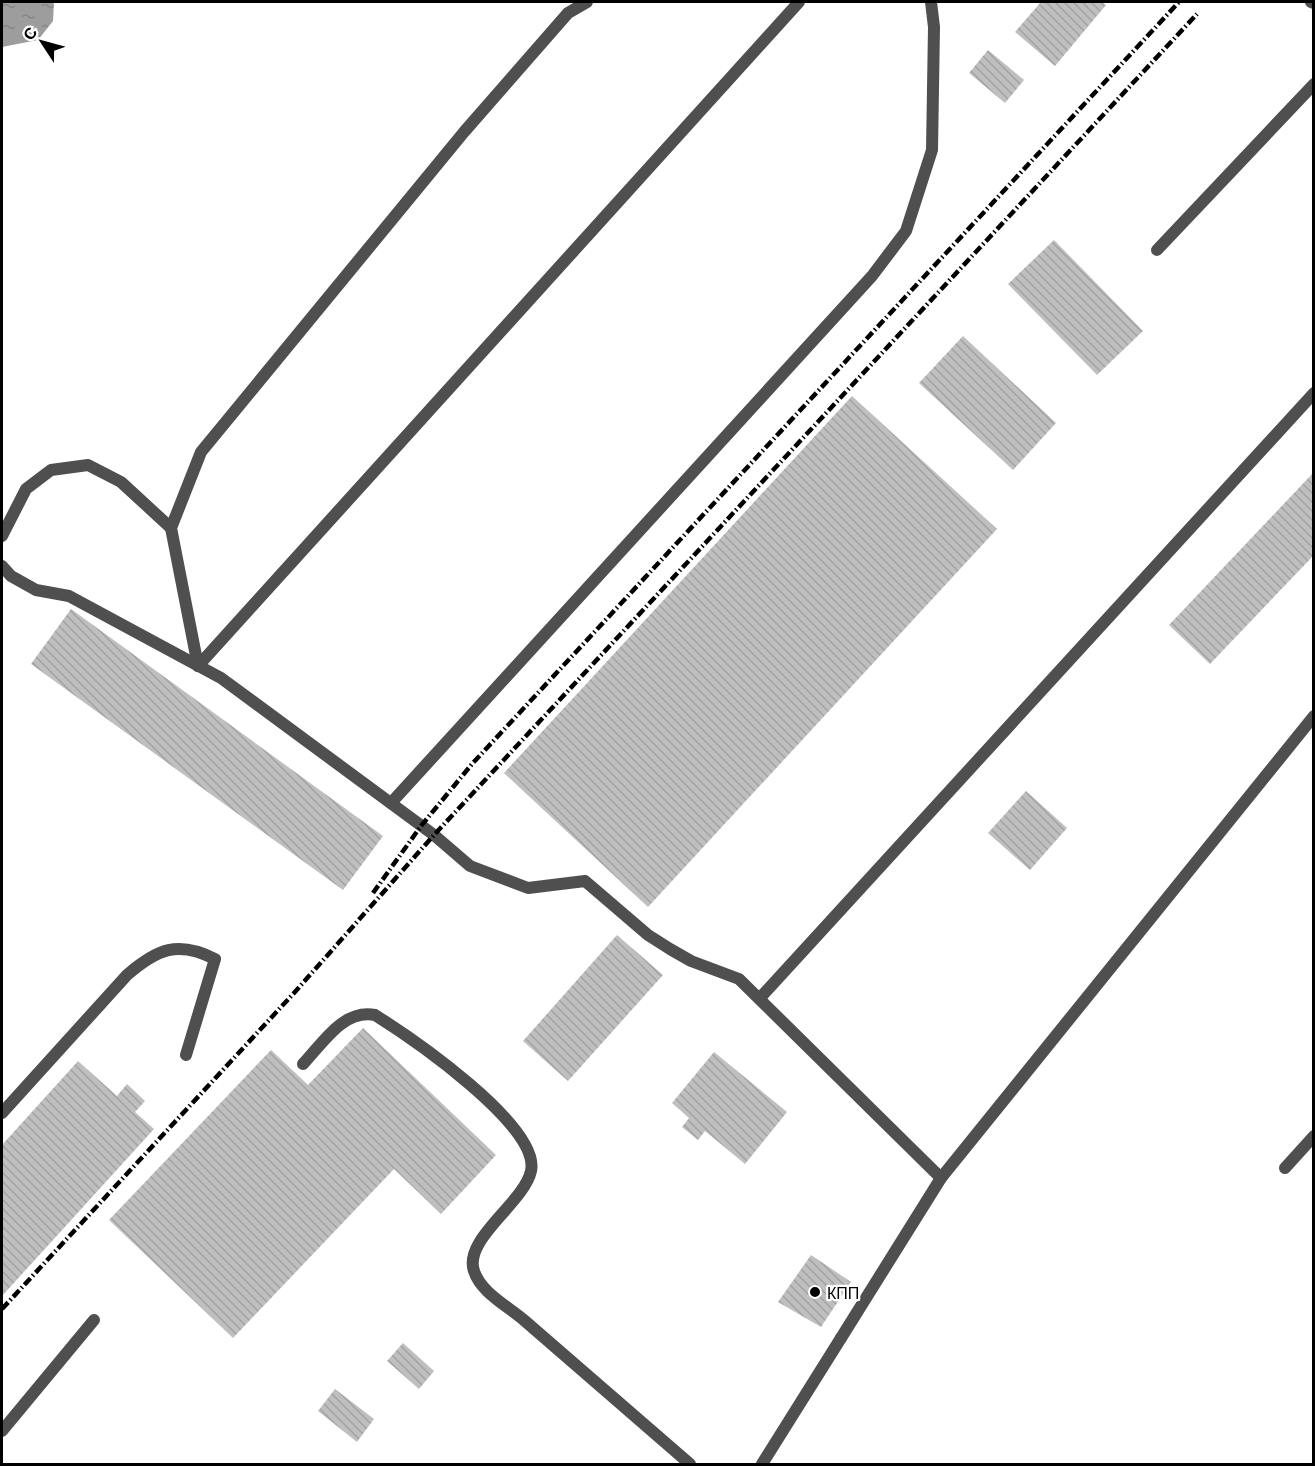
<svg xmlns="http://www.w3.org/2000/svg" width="1315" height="1466" viewBox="0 0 1315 1466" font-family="Barlow,sans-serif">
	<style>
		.water { fill: url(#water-ripples) }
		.building { fill: url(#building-back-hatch) }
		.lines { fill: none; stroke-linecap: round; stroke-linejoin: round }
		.lane { stroke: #4f4f4f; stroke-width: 12 }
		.street { stroke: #4f4f4f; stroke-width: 12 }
		.rail { stroke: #000; stroke-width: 4.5; stroke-dasharray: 9 3 1.5 3; stroke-linecap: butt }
		.poi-dot { fill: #000; stroke: #fff; stroke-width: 2 }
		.labels { text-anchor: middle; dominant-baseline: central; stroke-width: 4.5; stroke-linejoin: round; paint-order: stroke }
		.poi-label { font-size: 16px; fill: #000; stroke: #fff; text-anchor: start }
	</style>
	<defs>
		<pattern id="water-ripples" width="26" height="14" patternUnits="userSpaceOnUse" patternTransform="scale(1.5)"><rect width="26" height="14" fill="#9d9d9d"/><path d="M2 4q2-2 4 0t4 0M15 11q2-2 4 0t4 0" fill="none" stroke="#858585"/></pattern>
		<pattern id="building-back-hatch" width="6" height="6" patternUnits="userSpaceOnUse" patternTransform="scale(1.5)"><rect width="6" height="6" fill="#bfbfbf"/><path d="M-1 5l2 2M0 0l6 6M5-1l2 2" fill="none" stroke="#a2a2a2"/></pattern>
	</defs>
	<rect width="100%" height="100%" fill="#fff"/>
	<path class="water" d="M 2,2 L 54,2 L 53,21 L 38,40 L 2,47 Z"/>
	<g class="building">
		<path d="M 1041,2 L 1102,2 L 1106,5 L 1055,66 L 1015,32 Z"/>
		<path d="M 988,50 L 1024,80 L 1005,103 L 969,73 Z"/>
		<path d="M 1054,240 L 1143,331 L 1097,375 L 1008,284 Z"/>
		<path d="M 963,336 L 1056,423 L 1013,470 L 919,383 Z"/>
		<path d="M 852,396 L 997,529 L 648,907 L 504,773 Z"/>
		<path d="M 1314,472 L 1314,555 L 1210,664 L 1169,625 Z"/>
		<path d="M 71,609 L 383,836 L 343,890 L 31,664 Z"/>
		<path d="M 1026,791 L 1067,828 L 1030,870 L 988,833 Z"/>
		<path d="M 617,935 L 663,975 L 568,1081 L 523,1041 Z"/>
		<path d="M 363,1028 L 496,1155 L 441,1214 L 394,1169 L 233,1338 L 109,1220 L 271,1050 L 308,1085 Z"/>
		<path d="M 714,1052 L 787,1112 L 745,1164 L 705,1131 L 698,1140 L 682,1127 L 689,1118 L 672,1103 Z"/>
		<path d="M 78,1061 L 117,1096 L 127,1084 L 145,1101 L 135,1112 L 154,1129 L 2,1296 L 2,1145 Z"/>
		<path d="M 811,1255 L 851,1282 L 821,1327 L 778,1302 Z"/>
		<path d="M 403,1343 L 434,1371 L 419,1389 L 387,1361 Z"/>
		<path d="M 335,1389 L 374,1419 L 357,1442 L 318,1411 Z"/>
	</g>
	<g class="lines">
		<g class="lane">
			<path d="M 1311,2 L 1314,3"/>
			<path d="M 1157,250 L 1314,84"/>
			<path d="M 2,536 L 26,489 L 51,470 L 88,465 L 121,482 L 171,528"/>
			<path d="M 2,566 L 11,576 L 36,590 L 69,596 L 221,678 L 434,835 L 470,866 L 528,888 L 585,881 L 648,935 L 670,949 L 691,961 L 739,979 L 941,1178"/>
			<path d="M 198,666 L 799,2"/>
			<path d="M 198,666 L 171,528 L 201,452 L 464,132 L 568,13 L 587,2"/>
			<path d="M 391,803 L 872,276 L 906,231 L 932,150 L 934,27 L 931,2"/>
			<path d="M 760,998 L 1314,393"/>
			<path d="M 303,1064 C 323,1043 343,1009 375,1015 C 410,1037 541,1126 531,1171 C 524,1203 463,1239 474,1271 C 481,1293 508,1306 525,1321 C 580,1368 635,1417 690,1464"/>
			<path d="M 2,1113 L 127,975 C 157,949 178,940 215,959 L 186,1055"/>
			<path d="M 1285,1168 L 1314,1136"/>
			<path d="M 841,1338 L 941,1178 L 1314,716"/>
			<path d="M 2,1431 L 94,1320"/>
		</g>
		<path class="street" d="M 762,1464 L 841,1338"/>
		<g class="rail">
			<path d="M 373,893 L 421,826 L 472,764 L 1179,2"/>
			<path d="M 2,1309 L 294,993 L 434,835 L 1197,14"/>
		</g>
	</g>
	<circle class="poi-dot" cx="815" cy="1292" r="6"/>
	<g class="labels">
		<g class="poi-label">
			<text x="827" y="1292">КПП</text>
		</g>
	</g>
	<rect width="1315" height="1466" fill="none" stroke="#000000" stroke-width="6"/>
	<g transform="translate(42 42) rotate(306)" stroke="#ffffff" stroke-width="4.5" paint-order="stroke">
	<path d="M0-4.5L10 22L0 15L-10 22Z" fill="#000000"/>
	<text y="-9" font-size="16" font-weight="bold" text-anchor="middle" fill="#000000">С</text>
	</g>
</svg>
